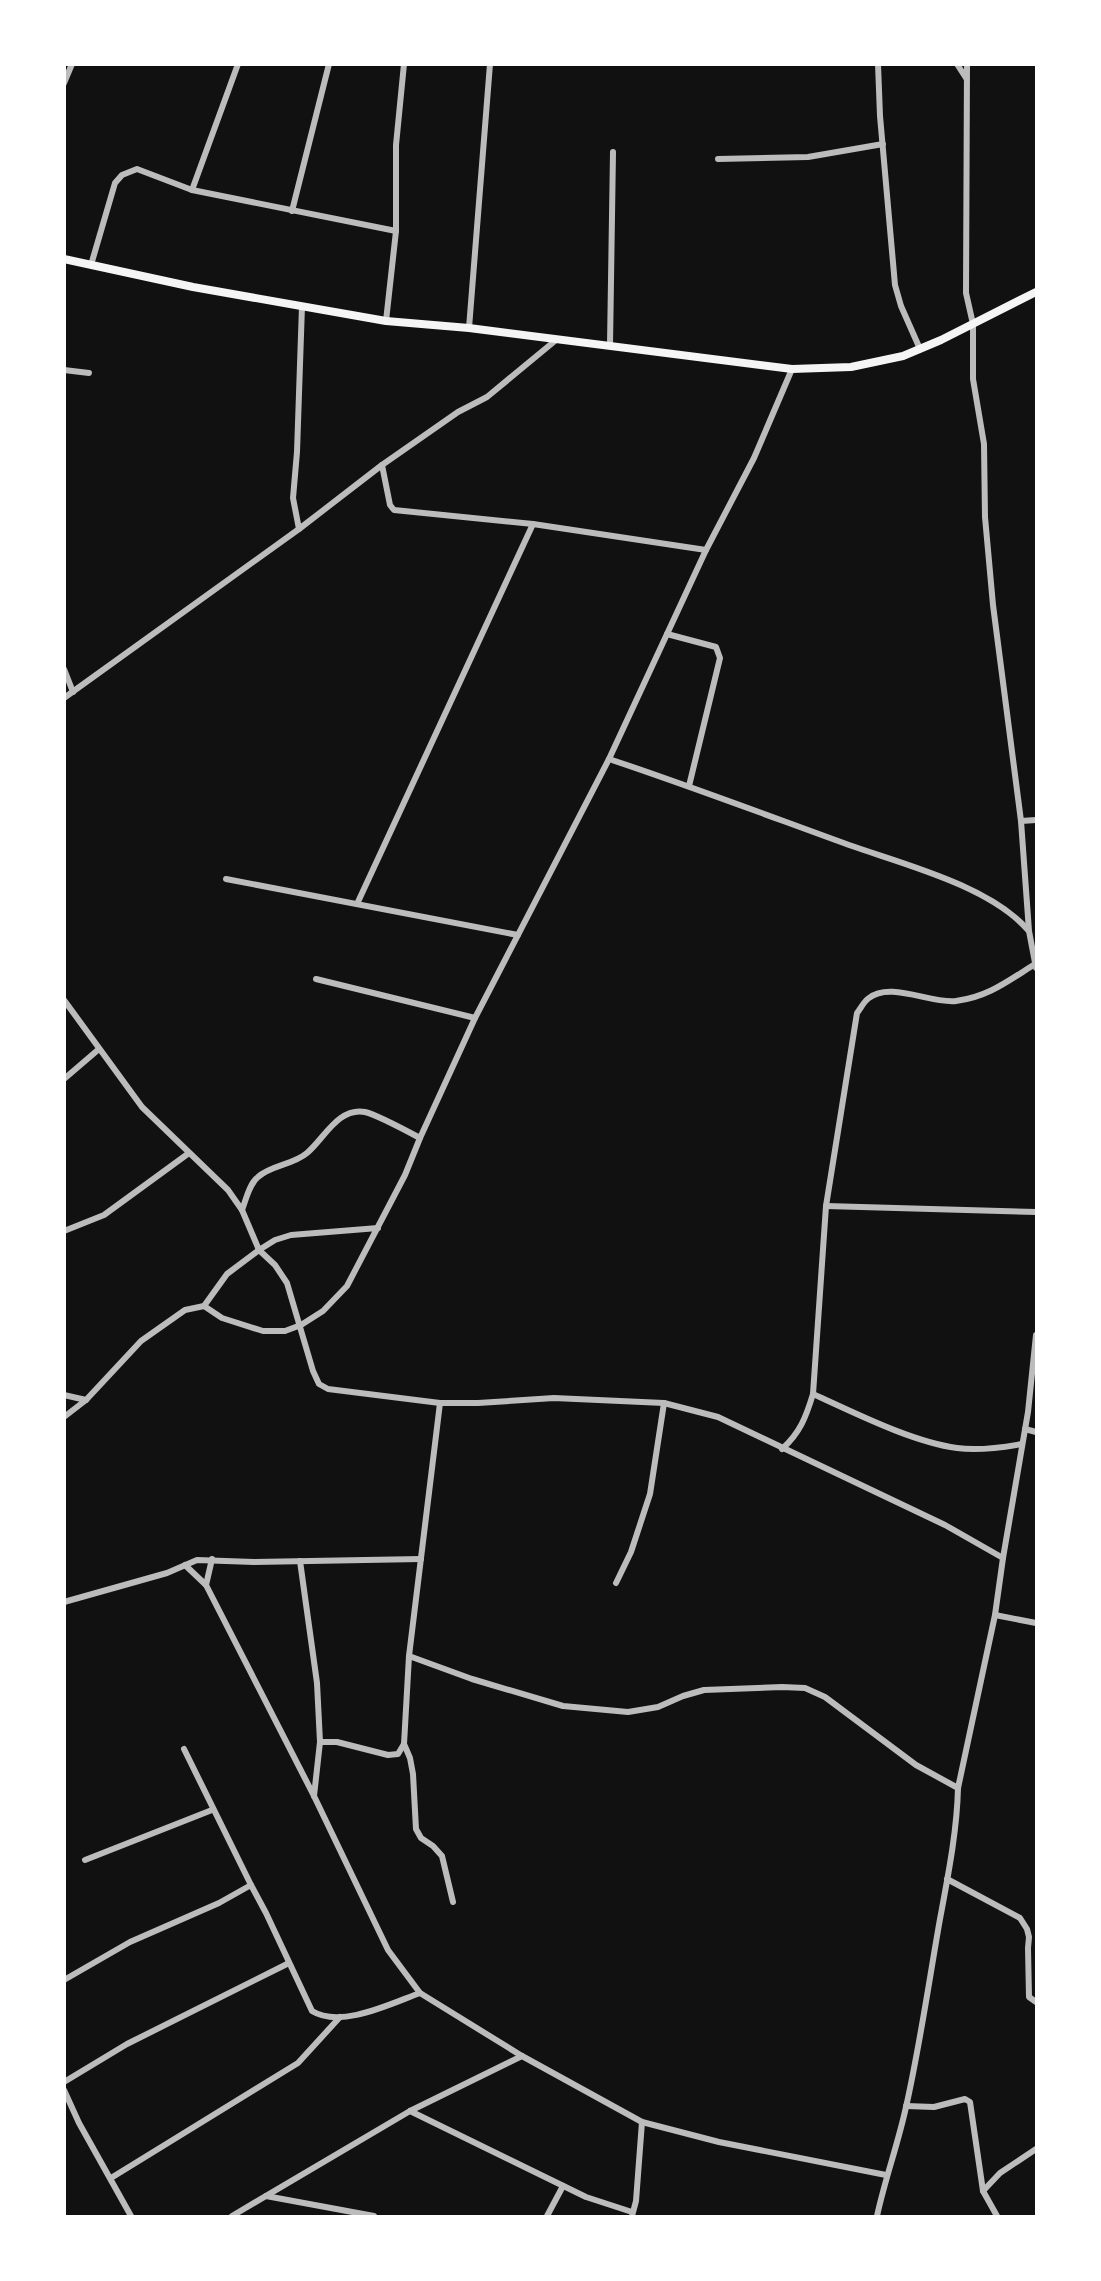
<svg xmlns="http://www.w3.org/2000/svg" width="1101" height="2281" viewBox="0 0 1101 2281" font-family="'Public Sans',sans-serif">
	<style>
		.lines { fill: none; stroke-linecap: round; stroke-linejoin: round }
		.minor { stroke: #bcbcbc; stroke-width: 6 }
		.secondary { stroke: #f5f5f5; stroke-width: 8 }
	</style>
	<rect width="100%" height="100%" fill="#111"/>
	<g class="lines">
		<g class="minor">
			<path d="M 878,64 L 880,116 L 895,285 L 901,306 L 920,349"/>
			<path d="M 957,64 L 966,78"/>
			<path d="M 967,64 L 966,293 L 973,324 L 973,379 L 984,444 L 985,517 L 993,605 L 1021,821 L 1029,931 L 1036,968"/>
			<path d="M 64,83 L 72,64"/>
			<path d="M 718,159 L 808,157 L 883,144"/>
			<path d="M 192,190 L 238,64"/>
			<path d="M 292,211 L 329,64"/>
			<path d="M 91,265 L 115,183 L 122,175 L 137,169 L 192,190 L 396,231"/>
			<path d="M 386,321 L 396,231 L 396,145 L 404,64"/>
			<path d="M 469,328 L 490,64"/>
			<path d="M 610,345 L 613,152"/>
			<path d="M 64,370 L 89,373"/>
			<path d="M 382,465 L 390,505 L 394,510 L 533,524 L 706,550"/>
			<path d="M 299,529 L 293,498 L 297,452 L 302,306"/>
			<path d="M 667,634 L 716,647 L 720,658 L 689,786"/>
			<path d="M 64,669 L 73,692"/>
			<path d="M 64,698 L 299,529 L 382,465 L 458,412 L 487,397 L 556,340"/>
			<path d="M 609,759 C 690,786 769,816 849,845 C 903,864 990,886 1028,930"/>
			<path d="M 1021,821 L 1036,820"/>
			<path d="M 226,879 L 518,935"/>
			<path d="M 357,904 L 533,524"/>
			<path d="M 316,979 L 475,1018"/>
			<path d="M 64,1000 L 142,1107 L 228,1190 L 242,1210 L 259,1250 L 275,1265 L 287,1283 L 313,1371 L 319,1384 L 328,1389 L 440,1403 L 478,1403 L 554,1398 L 664,1403 L 718,1417 L 945,1525 L 1003,1558"/>
			<path d="M 64,1079 L 99,1049"/>
			<path d="M 826,1206 L 1036,1212"/>
			<path d="M 242,1210 C 246,1200 249,1184 258,1177 C 271,1165 293,1165 307,1153 C 324,1139 338,1107 365,1112 C 377,1115 407,1131 420,1138"/>
			<path d="M 64,1231 L 104,1215 L 189,1153"/>
			<path d="M 204,1306 L 227,1274 L 259,1250 L 275,1240 L 291,1235 L 378,1228"/>
			<path d="M 813,1394 C 855,1413 912,1442 957,1448 C 978,1451 1000,1448 1022,1444"/>
			<path d="M 64,1395 L 86,1400"/>
			<path d="M 64,1417 L 86,1400 L 141,1341 L 185,1310 L 204,1306 L 222,1318 L 263,1331 L 285,1331 L 301,1325 L 323,1311 L 347,1286 L 405,1175 L 420,1138 L 475,1018 L 609,759 L 706,550 L 754,458 L 792,369"/>
			<path d="M 1025,1429 L 1036,1432"/>
			<path d="M 782,1449 C 800,1433 806,1417 813,1394 L 826,1206 L 857,1013 C 861,1008 864,1001 869,998 C 890,981 931,1004 956,1001 C 988,997 1008,981 1035,964"/>
			<path d="M 300,1561 L 317,1683 L 320,1742"/>
			<path d="M 185,1565 L 206,1585 L 314,1796 L 388,1950 L 420,1993 L 522,2056 L 642,2122 L 719,2142 L 886,2175"/>
			<path d="M 616,1583 L 631,1552 L 650,1494 L 664,1403"/>
			<path d="M 206,1585 L 212,1559"/>
			<path d="M 64,1602 L 167,1573 L 197,1560 L 254,1562 L 421,1559"/>
			<path d="M 995,1615 L 1036,1623"/>
			<path d="M 409,1656 L 472,1679 L 563,1706 L 628,1712 L 658,1707 L 683,1696 L 704,1690 L 782,1687 L 805,1688 L 825,1697 L 916,1765 L 958,1788"/>
			<path d="M 404,1744 L 410,1758 L 413,1774 L 416,1829 L 421,1838 L 433,1846 L 442,1856 L 453,1902"/>
			<path d="M 184,1749 L 251,1885"/>
			<path d="M 314,1796 L 320,1742 L 337,1742 L 388,1755 L 398,1754 L 404,1744 L 409,1656 L 440,1403"/>
			<path d="M 85,1860 L 212,1810"/>
			<path d="M 947,1879 L 1020,1918 L 1027,1929 L 1029,1937 L 1028,1948 L 1029,1997 L 1036,2002"/>
			<path d="M 64,1980 L 130,1942 L 219,1903 L 251,1885 L 266,1913 L 312,2011 C 341,2029 392,2003 420,1993"/>
			<path d="M 64,2082 L 127,2044 L 289,1963"/>
			<path d="M 64,2090 L 79,2123 L 131,2216"/>
			<path d="M 906,2106 L 934,2107 L 965,2099 L 970,2102 L 983,2191 L 997,2216"/>
			<path d="M 410,2111 L 586,2197 L 632,2212"/>
			<path d="M 111,2178 L 298,2063 L 340,2017"/>
			<path d="M 983,2191 L 1000,2173 L 1036,2149"/>
			<path d="M 266,2196 L 374,2216"/>
			<path d="M 232,2216 L 410,2111 L 522,2056"/>
			<path d="M 547,2216 L 563,2186"/>
			<path d="M 632,2216 L 636,2201 L 642,2122"/>
			<path d="M 877,2216 C 885,2179 898,2144 906,2107 C 920,2045 929,1981 940,1919 C 948,1876 957,1831 958,1788 L 995,1615 L 1003,1558 L 1028,1412 L 1036,1335"/>
		</g>
		<path class="secondary" d="M 64,259 L 193,287 L 386,321 L 469,328 L 792,369 L 851,367 L 903,356 L 941,340 L 1036,292"/>
	</g>
	<rect width="1101" height="2281" fill="none" stroke="#ffffff" stroke-width="132"/>
</svg>
